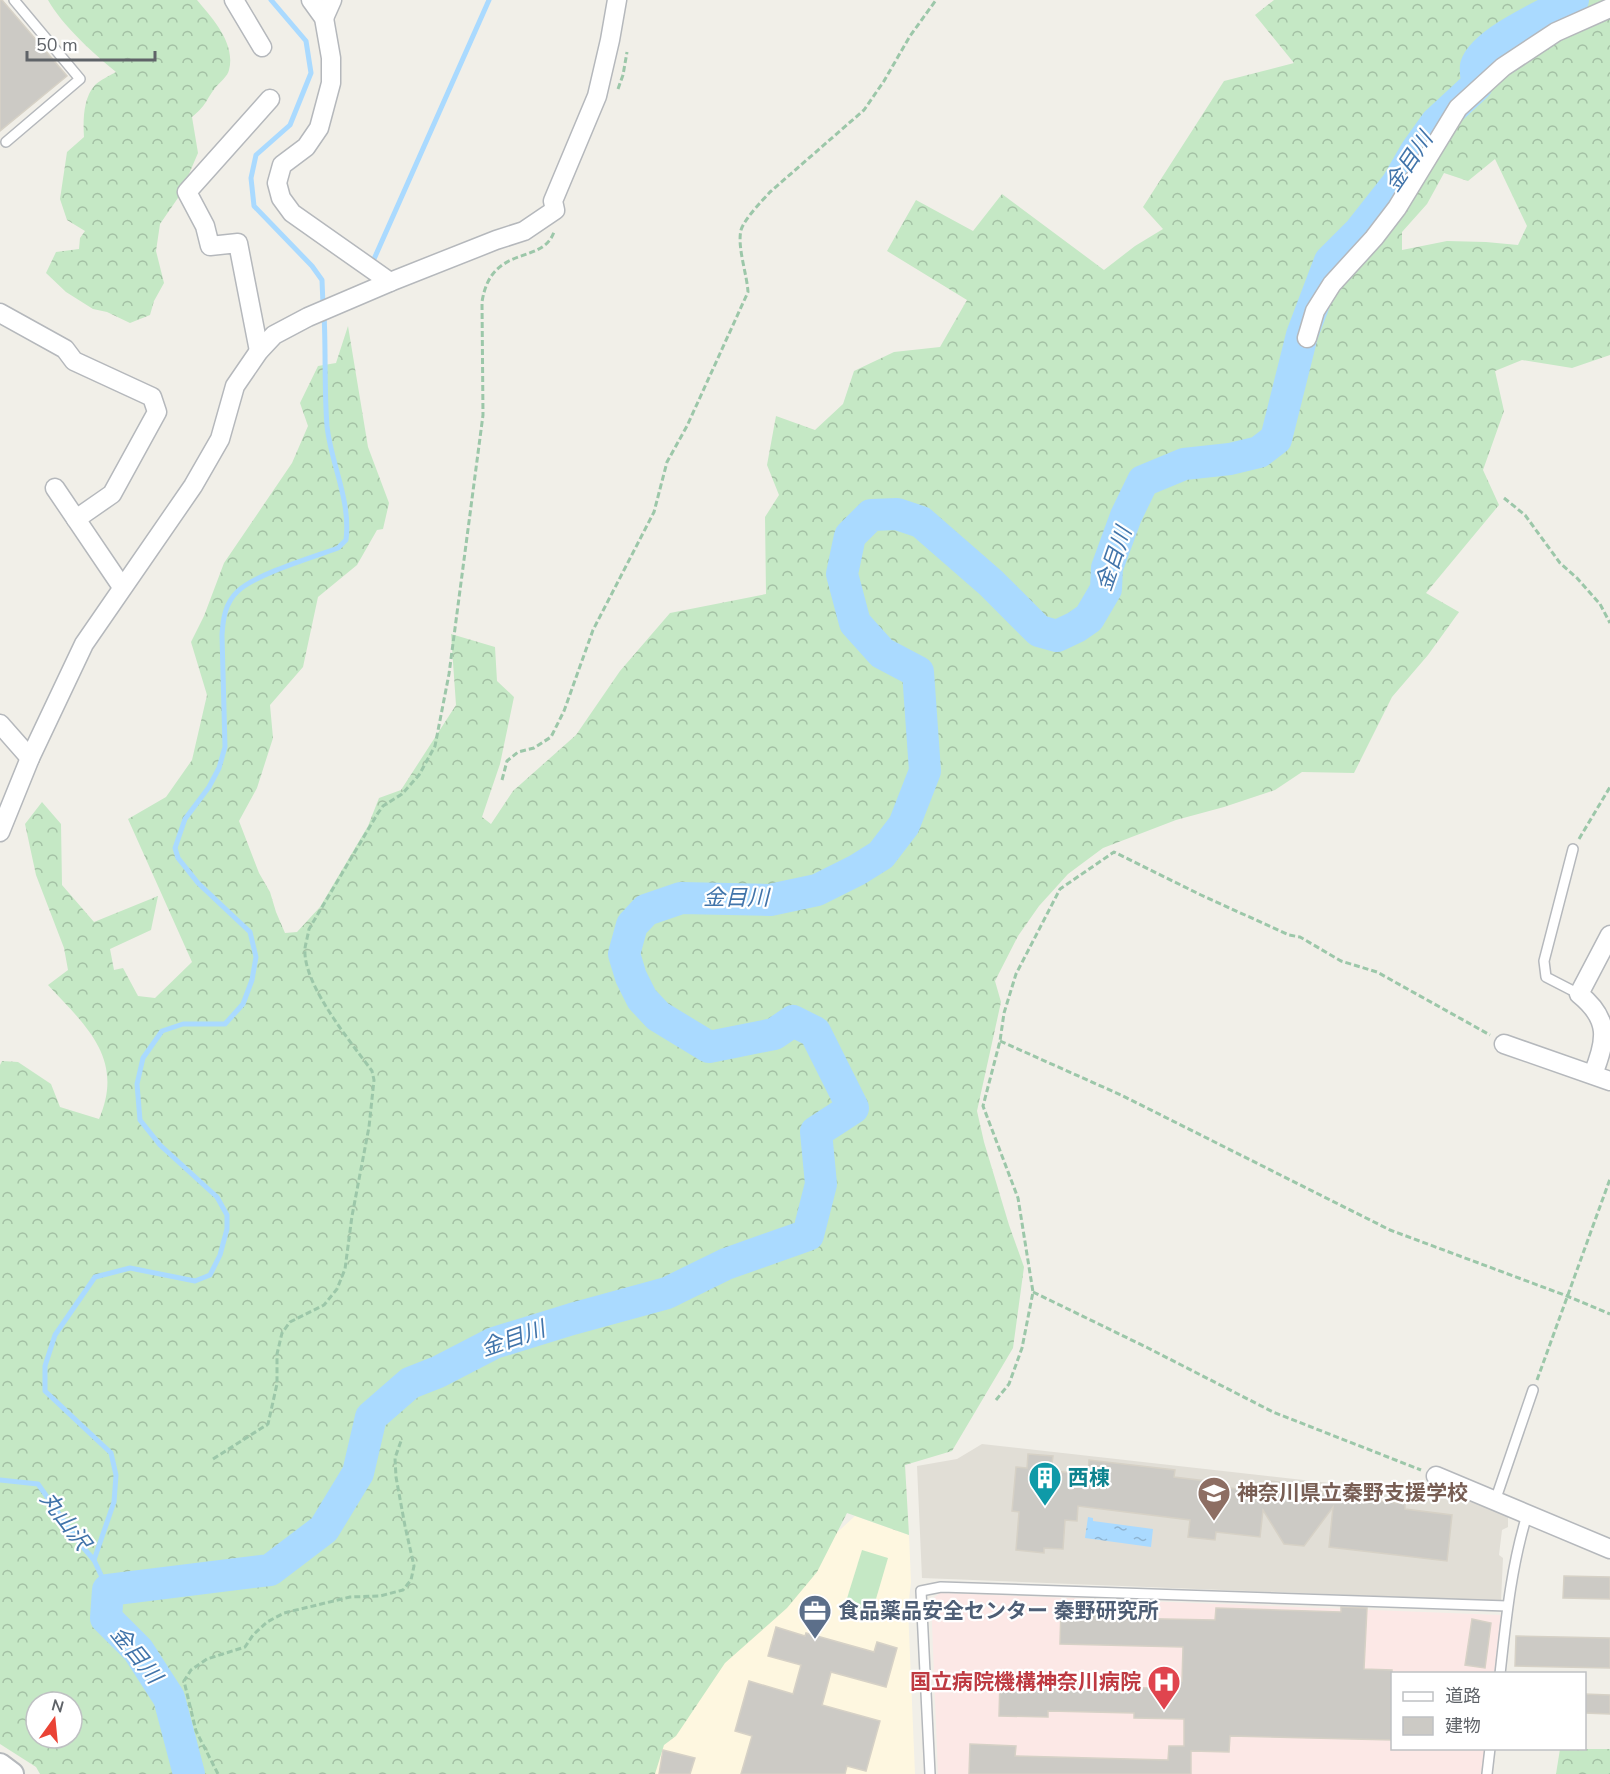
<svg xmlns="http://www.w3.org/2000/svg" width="1610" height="1774" viewBox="0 0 1610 1774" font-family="'Nunito Sans','Noto Sans JP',sans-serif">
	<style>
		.commercial { fill: #fef7e0 }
		.education { fill: #e1ded6 }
		.medical { fill: #fce8e6 }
		.forest { fill: url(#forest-crowns); fill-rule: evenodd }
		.garden { fill: #c5e8c5 }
		.water { fill: url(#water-ripples) }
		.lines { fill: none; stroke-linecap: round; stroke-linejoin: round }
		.stream { stroke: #aadaff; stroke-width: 5 }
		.river { stroke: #aadaff; stroke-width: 32 }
		.building { fill: #cccac5; stroke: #d6d1c6; stroke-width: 1.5 }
		.service-casing { stroke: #b5b8bc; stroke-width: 12 }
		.minor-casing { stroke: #b5b8bc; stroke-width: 21 }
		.tertiary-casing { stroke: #b5b8bc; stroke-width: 26 }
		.path { stroke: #9cc7a9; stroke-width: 3; stroke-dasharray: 6 3; stroke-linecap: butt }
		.service { stroke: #fff; stroke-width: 9 }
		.minor { stroke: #fff; stroke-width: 18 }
		.tertiary { stroke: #fff; stroke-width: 22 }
		.labels { text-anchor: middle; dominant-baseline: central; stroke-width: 4.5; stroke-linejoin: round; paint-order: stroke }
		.culture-label { font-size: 21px; font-weight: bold; fill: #0d838f; stroke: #fff; text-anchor: start }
		.education-label { font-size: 21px; font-weight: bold; fill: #785e54; stroke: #fff; text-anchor: start }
		.service-label { font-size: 21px; font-weight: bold; fill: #4e5e75; stroke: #fff; text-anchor: start }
		.health-label { font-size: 21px; font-weight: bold; fill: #be3a42; stroke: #fff; text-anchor: end }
		.water-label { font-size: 22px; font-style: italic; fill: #4174aa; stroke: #fff }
	</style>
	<defs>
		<pattern id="forest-crowns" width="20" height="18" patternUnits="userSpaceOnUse" patternTransform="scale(1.5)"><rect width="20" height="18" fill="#c5e8c5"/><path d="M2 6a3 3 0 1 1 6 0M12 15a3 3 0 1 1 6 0" fill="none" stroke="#a3c0a4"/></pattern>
		<pattern id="water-ripples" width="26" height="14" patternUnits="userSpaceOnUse" patternTransform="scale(1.5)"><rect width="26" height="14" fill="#aadaff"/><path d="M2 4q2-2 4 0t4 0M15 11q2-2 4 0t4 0" fill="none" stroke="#8eb4d2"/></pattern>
	</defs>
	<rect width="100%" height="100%" fill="#f1efe8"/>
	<path class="commercial" d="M 855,1516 L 909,1535 L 911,1582 L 908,1608 L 915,1774 L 634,1774 L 686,1672 Z"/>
	<path class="education" d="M 982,1444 L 1463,1498 L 1508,1517 L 1508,1527 L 1502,1530 L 1499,1555 L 1503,1558 L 1501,1601 L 922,1578 L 917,1466 L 957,1459 Z"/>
	<path class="medical" d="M 940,1593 L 1501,1615 L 1494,1673 L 1392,1674 L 1392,1748 L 1485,1749 L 1481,1774 L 938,1774 L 931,1600 Z"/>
	<g class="forest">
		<path d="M 48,0 L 197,0 C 212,18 236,43 229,70 C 228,76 219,83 215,88 C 206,100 206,106 192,117 L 198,153 L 180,195 L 160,224 L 156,251 L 164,283 L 154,301 L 150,315 L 130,323 L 107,312 L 93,309 L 66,292 L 46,273 L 56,252 L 79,249 L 80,238 L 85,231 L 67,220 L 60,199 L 67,152 L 84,137 C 83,121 83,98 95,85 C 100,80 109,76 116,72 C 93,53 62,25 48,0 Z"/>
		<path d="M 1274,0 L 1610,0 L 1610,355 L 1572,368 L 1522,360 L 1495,371 L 1504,411 L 1483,470 L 1499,505 L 1426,593 L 1459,612 L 1428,655 L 1392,697 L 1354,773 L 1302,772 L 1275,790 L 1224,807 L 1176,820 L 1103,848 L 1068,874 L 1039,906 L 1018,936 L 995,981 L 1001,1002 L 977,1111 L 984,1142 L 1009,1225 L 1024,1267 L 1013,1348 L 952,1451 L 905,1465 L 909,1535 L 847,1513 L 817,1572 L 787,1608 L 725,1663 L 676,1736 L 664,1745 L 655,1774 L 40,1774 L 36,1767 L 0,1744 L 0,1065 L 2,1061 L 18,1062 L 51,1084 L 60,1107 L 99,1119 C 125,1059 86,1026 48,985 L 68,970 L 64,948 L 36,875 L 25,824 L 42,802 L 61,824 L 62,885 L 94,922 L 158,896 L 151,930 L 110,949 L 114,970 L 123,968 L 138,996 L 155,998 L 192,962 L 128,819 L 166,797 L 192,760 L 207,695 L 191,642 L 204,616 L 224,563 L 292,463 L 308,426 L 300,403 L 318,366 L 336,363 L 348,326 L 368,447 L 389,503 L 383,529 L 377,530 L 357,565 L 318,597 L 303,667 L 270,705 L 273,738 L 257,788 L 239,821 L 259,873 L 270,892 L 276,912 L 285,933 L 297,932 L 320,907 L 368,826 L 379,798 L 401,790 L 456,705 L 451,634 L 495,647 L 497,681 L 514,697 L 500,764 L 482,817 L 491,824 L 513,791 L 576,735 L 620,671 L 670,613 L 766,594 L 765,517 L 779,495 L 767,465 L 776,416 L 815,430 L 843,404 L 854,371 L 894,352 L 940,347 L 967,300 L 887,251 L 916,200 L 973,231 L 1002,194 L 1104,270 L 1135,246 L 1163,229 L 1143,207 L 1224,81 L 1294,63 L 1255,15 ZM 1495,159 L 1527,226 L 1518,245 L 1486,242 L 1447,241 L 1402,250 L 1402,232 L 1427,204 L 1444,173 L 1468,181 ZM 36,1702 L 72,1702 L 72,1738 L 36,1738 Z"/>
		<path d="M 1560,1749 L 1610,1749 L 1610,1774 L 1556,1774 Z"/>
	</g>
	<path class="garden" d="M 862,1550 L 888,1558 L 871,1616 L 844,1608 Z"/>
	<path class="water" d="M 1088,1517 L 1093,1518 L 1093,1521 L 1153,1529 L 1151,1547 L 1085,1538 Z"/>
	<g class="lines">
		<g class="stream">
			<path d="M 271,0 L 306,41 L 311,73 L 290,125 L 256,155 L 251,178 L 254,206 L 312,266 L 322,280 L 323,305"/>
			<path d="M 374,259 L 489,0"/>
			<path d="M 0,1480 L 38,1484 L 81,1545 L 94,1560"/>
			<path d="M 108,1590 L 94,1560 L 114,1502 L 116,1475 L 111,1453 L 45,1391 L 45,1366 L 55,1335 L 95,1277 L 130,1268 L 195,1281 L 210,1275 L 220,1255 L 227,1229 L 227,1215 L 217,1197 L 160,1145 L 140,1120 L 137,1084 L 143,1058 L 162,1031 L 183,1024 L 225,1024 L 243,1004 L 252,980 L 256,957 L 250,932 L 198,883 L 178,858 L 175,848 L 185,819 L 209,787 L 219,768 L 225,747 L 222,635 C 223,619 225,603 238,591 C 256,574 313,557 338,548 L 346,540 C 351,500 331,464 327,426 C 324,389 326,351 324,314"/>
		</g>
		<path class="river" d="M 189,1774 L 169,1698 L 138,1650 L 106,1618 L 108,1590 L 270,1570 L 324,1529 L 358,1473 L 371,1417 L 410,1383 L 438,1372 L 494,1343 L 572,1319 L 667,1293 L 726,1264 L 808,1235 L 821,1184 L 816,1132 L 853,1108 L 815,1032 L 793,1021 L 774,1034 L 709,1047 L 658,1016 L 642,999 L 631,977 L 624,954 L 632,925 L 646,910 L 681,898 L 770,900 L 817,890 L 857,870 L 881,855 L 904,825 L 925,771 L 918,672 L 882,653 L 855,623 L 842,574 L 850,536 L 871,515 L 897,514 L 921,522 L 991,583 L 1039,631 L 1057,636 L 1076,627 L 1089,618 L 1106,589 L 1107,568 L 1126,516 L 1143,481 L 1184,464 L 1230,459 L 1259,452 L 1276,439 L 1302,335 L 1330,261 L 1360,231 L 1397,184 L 1416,151 L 1436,123 L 1477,85 C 1477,79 1475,71 1476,66 C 1482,42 1551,12 1573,0"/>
	</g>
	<g class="building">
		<path d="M 0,0 L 2,0 L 67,76 L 0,131 Z"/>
		<path d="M 1028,1454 L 1053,1456 L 1051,1471 L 1088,1474 L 1089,1460 L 1175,1470 L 1174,1477 L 1223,1483 L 1223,1487 L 1252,1491 L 1253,1484 L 1268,1486 L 1269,1481 L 1317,1487 L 1316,1493 L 1405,1504 L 1405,1509 L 1452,1515 L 1447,1561 L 1329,1547 L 1333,1507 L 1304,1546 L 1284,1544 L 1263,1510 L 1260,1537 L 1216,1532 L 1215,1540 L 1188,1537 L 1190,1520 L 1078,1506 L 1077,1521 L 1065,1520 L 1063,1549 L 1044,1548 L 1044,1553 L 1016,1550 L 1019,1512 L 1012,1511 L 1016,1467 L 1027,1468 Z"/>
		<path d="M 1564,1576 L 1610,1577 L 1610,1599 L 1563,1598 Z"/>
		<path d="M 1091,1602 L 1115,1604 L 1114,1618 L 1215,1620 L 1216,1608 L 1341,1612 L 1341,1607 L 1367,1608 L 1364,1669 L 1392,1670 L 1392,1740 L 1230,1736 L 1229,1752 L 1191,1751 L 1191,1774 L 969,1774 L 970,1744 L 1016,1746 L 1015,1756 L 1168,1760 L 1169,1746 L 1184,1746 L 1184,1719 L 1134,1718 L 1134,1713 L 1048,1711 L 1048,1717 L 999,1716 L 1000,1679 L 1035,1680 L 1034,1686 L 1150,1688 L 1150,1680 L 1182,1681 L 1183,1647 L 1060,1644 L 1061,1606 L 1091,1607 Z"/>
		<path d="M 1472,1619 L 1491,1623 L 1485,1668 L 1465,1665 Z"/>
		<path d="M 776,1627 L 805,1636 L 806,1633 L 874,1652 L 877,1642 L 897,1648 L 886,1687 L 831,1672 L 822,1705 L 880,1721 L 866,1771 L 847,1766 L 845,1774 L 741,1774 L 752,1736 L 735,1731 L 749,1681 L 793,1694 L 801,1665 L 768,1656 Z"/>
		<path d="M 1516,1636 L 1610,1638 L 1610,1668 L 1515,1666 Z"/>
		<path d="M 1584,1694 L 1610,1695 L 1610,1714 L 1584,1713 Z"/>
		<path d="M 663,1750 L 695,1758 L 690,1774 L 659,1774 Z"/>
	</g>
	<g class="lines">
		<g class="service-casing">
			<g id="service">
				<path d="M 6,142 L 80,79 L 14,0"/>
				<path d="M 1573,849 L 1544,961 L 1546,977 L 1579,994"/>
				<path d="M 1495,1501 L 1533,1390"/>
				<path d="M 1500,1674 C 1506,1620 1511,1567 1527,1515"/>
				<path d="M 930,1774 L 921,1591 L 941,1587 L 1507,1606"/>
				<path d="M 1487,1774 L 1490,1748"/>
			</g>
		</g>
		<g class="minor-casing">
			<g id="minor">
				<path d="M 234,0 L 262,47"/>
				<path d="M 311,0 L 324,18 L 331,58 L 331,83 L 319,128 L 306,147 L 282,165 L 277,183 L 281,198 L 292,213 L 390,282"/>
				<path d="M 324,18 L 332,0"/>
				<path d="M 0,313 L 65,349 L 74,361 L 152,397 L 157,412 L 112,494 L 76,519"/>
				<path d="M 1307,338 L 1315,311 L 1332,284 L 1374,238 L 1397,208 L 1458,108 L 1503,67 L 1556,32 L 1610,8"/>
				<path d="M 259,351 L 238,243 L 210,246 L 205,226 L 187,192 L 270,99"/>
				<path d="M 55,488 L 122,587"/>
				<path d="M 0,724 L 30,758"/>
				<path d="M 0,832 L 30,758 L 84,644 L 193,486 L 220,439 L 235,386 L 259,351 L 274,335 L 308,317 L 390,282 L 496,240 L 524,231 L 555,210 L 553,201 L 597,96 L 610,40 L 617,0"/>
				<path d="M 1504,1044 L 1610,1081"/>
				<path d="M 1593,1074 C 1607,1040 1610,1019 1579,994 L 1610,935"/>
				<path d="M 1436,1476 L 1610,1549"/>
			</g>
		</g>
		<g class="tertiary-casing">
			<path id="tertiary" d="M 0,1765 L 12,1774"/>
		</g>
		<g class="path">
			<path d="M 618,89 L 623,75 L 627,52"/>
			<path d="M 1504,498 L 1525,515 L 1560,563 L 1577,578 L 1600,604 L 1610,623"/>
			<path d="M 502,780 L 507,761 L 518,752 L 534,748 L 551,737 L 564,711 L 593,630 L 654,512 L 667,462 L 687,426 L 748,292 C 747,274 737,247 741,230 C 745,218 762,201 770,192 L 864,110 L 884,81 L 910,36 L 936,0"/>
			<path d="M 1579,839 L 1610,787"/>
			<path d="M 1000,1041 L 1121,1095 L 1390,1230 L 1567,1296 L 1610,1314"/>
			<path d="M 1033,1292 L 1148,1348 L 1273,1412 L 1421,1470"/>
			<path d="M 1537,1380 L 1610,1179"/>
			<path d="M 996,1400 L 1009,1384 L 1022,1348 L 1033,1292 L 1018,1198 L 983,1106 L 1000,1041 L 1004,1013 L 1016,974 L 1060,889 L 1114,852 L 1201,895 L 1289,935 L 1300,937 L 1341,961 L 1377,972 L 1490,1035"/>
			<path d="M 213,1459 L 268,1424 L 277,1384 L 277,1354 L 282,1333 L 290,1322 L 324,1305 L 337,1289 L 345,1269 L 352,1216 L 369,1127 L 374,1080 L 372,1071 C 351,1042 302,984 305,948 C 306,942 308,935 309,929 L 378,813 L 383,806 L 402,794 L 419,775 L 435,746 L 449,674 L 483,415 L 482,302 C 491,243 542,266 554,232"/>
			<path d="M 218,1774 L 196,1731 L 184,1681 L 191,1670 L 207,1659 L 245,1647 L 253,1635 L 267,1622 L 284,1613 L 350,1597 L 380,1596 L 403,1590 L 411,1580 L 414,1566 L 405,1526 L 396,1477 L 395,1458 L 401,1441"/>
		</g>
		<use href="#service" class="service"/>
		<use href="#minor" class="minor"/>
		<use href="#tertiary" class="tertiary"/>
	</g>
	<defs>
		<g id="building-pin" transform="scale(1.725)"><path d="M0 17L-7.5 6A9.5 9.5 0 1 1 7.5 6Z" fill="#0f9aa8" stroke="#fff"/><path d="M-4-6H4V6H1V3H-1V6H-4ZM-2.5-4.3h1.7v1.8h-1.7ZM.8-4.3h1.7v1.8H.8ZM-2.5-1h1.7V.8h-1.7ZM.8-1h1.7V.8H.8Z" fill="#fff"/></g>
		<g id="school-pin" transform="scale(1.725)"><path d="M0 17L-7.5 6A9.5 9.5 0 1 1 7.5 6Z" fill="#8d6e63" stroke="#fff"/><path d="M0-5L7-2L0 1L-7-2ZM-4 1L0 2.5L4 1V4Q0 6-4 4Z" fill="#fff"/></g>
		<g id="office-pin" transform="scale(1.725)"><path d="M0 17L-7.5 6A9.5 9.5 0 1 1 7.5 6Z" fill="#5c6f8a" stroke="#fff"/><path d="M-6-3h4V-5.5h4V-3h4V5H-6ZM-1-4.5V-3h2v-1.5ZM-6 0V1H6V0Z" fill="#fff"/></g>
		<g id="hospital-pin" transform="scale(1.725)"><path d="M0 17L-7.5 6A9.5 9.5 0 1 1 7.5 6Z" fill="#e0444e" stroke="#fff"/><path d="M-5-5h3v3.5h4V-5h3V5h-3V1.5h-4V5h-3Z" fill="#fff"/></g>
	</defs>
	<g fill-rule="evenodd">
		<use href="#building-pin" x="1045" y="1478"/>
		<use href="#school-pin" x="1214" y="1493"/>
		<use href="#office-pin" x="815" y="1611"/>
		<use href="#hospital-pin" x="1164" y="1682"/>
	</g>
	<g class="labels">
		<g class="culture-label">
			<text x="1068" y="1478">西棟</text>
		</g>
		<g class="education-label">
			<text x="1237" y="1493">神奈川県立秦野支援学校</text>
		</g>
		<g class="service-label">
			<text x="838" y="1611">食品薬品安全センター 秦野研究所</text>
		</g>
		<g class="health-label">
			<text x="1141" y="1682">国立病院機構神奈川病院</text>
		</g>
		<g class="water-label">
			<text transform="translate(1409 162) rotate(-56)">金目川</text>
			<text transform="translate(1114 559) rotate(-71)">金目川</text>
			<text x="736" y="898">金目川</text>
			<text transform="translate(513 1339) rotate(-19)">金目川</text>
			<text transform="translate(65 1521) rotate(53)">丸山沢</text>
			<text transform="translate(136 1655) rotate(51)">金目川</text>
		</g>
	</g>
	<rect x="1391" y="1672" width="195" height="78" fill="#ffffff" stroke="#bfc1c3" stroke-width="1.5"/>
	<rect x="1403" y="1692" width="30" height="9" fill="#ffffff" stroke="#bfc1c3" stroke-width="1.5"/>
	<text x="1445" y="1702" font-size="18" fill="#5f6368">道路</text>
	<rect x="1403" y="1717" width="30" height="18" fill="#cccac5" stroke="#bfc1c3" stroke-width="1.5"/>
	<text x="1445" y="1732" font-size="18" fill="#5f6368">建物</text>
	<g transform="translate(54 1720) rotate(15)"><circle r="28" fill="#ffffff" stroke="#bfc1c3" stroke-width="1.5"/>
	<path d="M0-4.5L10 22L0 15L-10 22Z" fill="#ea4335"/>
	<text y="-9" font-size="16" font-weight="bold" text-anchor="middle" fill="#5f6368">N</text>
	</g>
	<path d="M27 51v9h128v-9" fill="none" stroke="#5f6368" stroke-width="3"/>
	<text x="36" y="51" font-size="18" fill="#5f6368" stroke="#ffffff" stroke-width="4.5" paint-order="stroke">50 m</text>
</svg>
